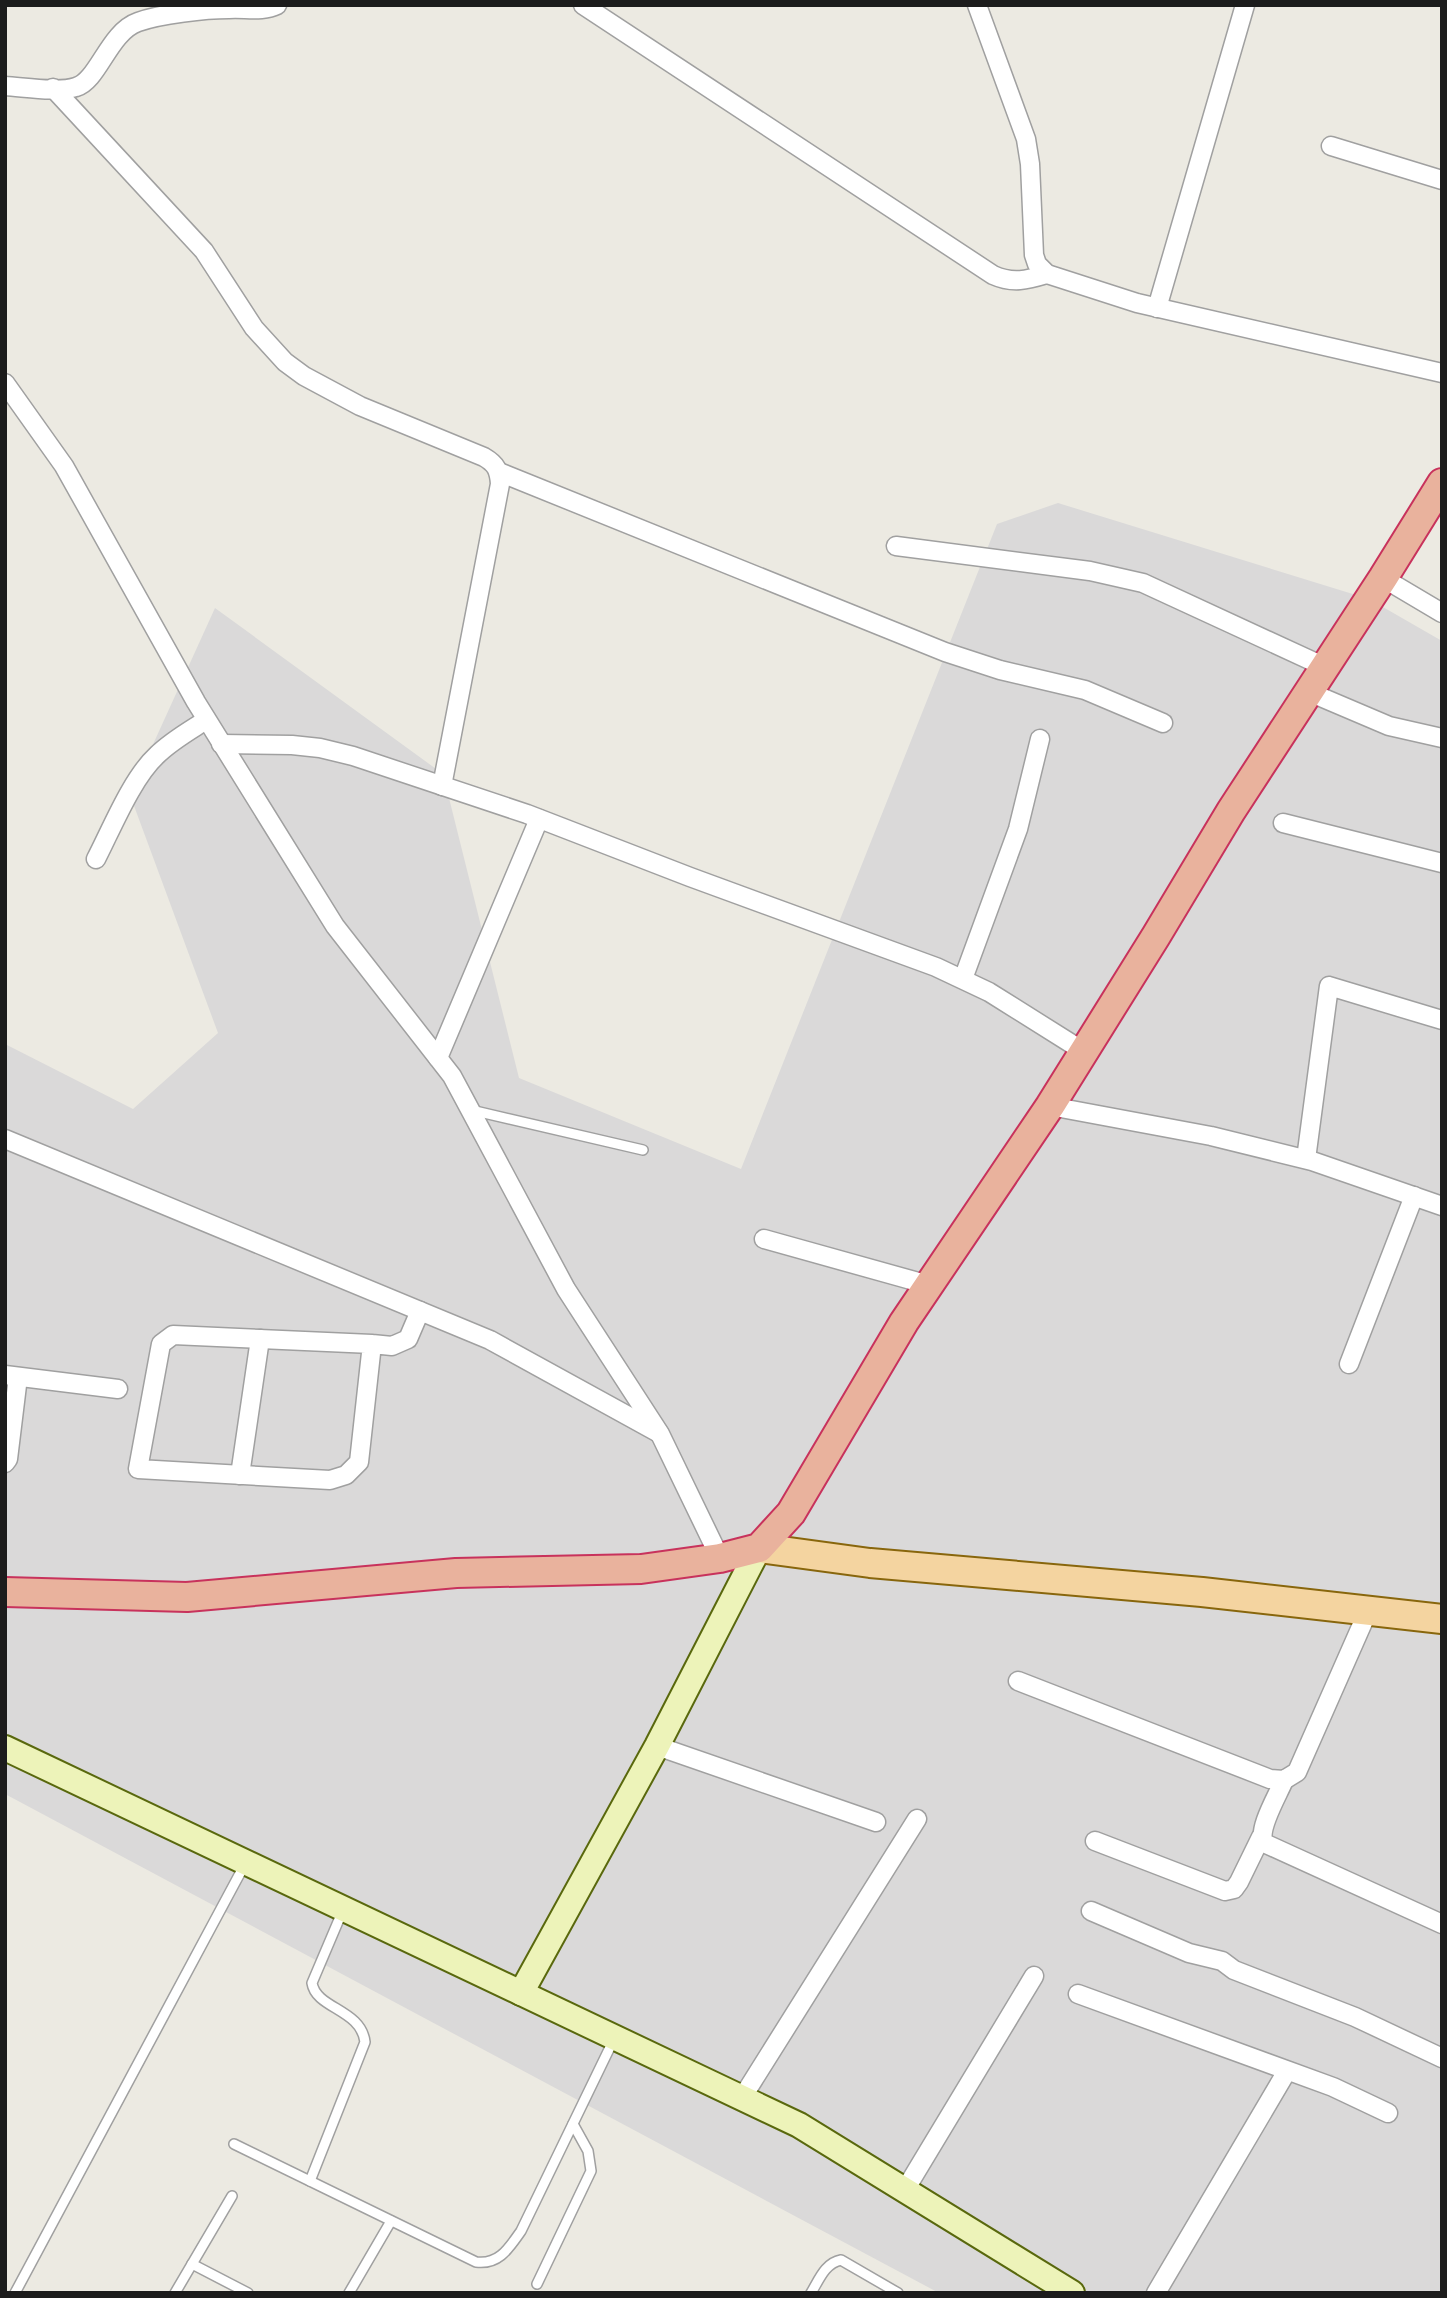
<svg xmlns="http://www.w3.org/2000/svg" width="1447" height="2298" viewBox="0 0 1447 2298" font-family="'Nunito Sans',sans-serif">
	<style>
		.residential { fill: #dad9d9 }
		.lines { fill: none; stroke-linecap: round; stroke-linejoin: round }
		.service-casing { stroke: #a0a0a0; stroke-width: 12 }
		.minor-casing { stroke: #a0a0a0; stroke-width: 21 }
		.secondary-casing { stroke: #59680d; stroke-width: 28 }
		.primary-casing { stroke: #88660c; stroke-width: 32 }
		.trunk-casing { stroke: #c8325c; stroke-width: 32 }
		.service { stroke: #fff; stroke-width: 9 }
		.minor { stroke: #fff; stroke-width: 18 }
		.secondary { stroke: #edf3b9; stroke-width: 24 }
		.primary { stroke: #f4d4a0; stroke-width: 28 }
		.trunk { stroke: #e9b29d; stroke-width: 28 }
	</style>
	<rect width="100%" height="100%" fill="#eceae2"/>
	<path class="residential" d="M 1058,503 L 1369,599 L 1442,641 L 1442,2293 L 939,2293 L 5,1794 L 5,1044 L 133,1109 L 218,1033 L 130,795 L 215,608 L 443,774 L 519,1078 L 741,1169 L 997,524 Z"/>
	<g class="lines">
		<g class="service-casing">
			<g id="service">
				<path d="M 471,1110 L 643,1150"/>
				<path d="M 234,2144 L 476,2262 C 499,2265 509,2248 521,2231 L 614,2039"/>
				<path d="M 310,2181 L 365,2042 C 361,2009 316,2009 312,1983 L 343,1910"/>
				<path d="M 192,2264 L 248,2293"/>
				<path d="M 537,2284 L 591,2171 L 588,2151 L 573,2124"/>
				<path d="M 15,2293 L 245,1864"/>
				<path d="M 175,2293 L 232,2196"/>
				<path d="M 349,2293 L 391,2221"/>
				<path d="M 811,2293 C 819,2280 825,2263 841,2260 L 898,2293"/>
			</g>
		</g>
		<g class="minor-casing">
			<g id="minor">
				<path d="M 583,5 L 993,275 C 1013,284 1027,280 1047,274"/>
				<path d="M 977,5 L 1026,139 L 1030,164 L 1034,255 L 1037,264 L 1047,274 L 1137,303 L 1442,373"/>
				<path d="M 5,86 C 24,87 58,93 76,87 C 98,81 109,32 138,22 C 160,14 206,9 229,9 C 246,8 263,12 277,5"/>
				<path d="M 53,88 L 204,251 L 254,328 L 285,362 L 304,376 L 360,406 L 484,457 C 496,464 499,470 500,484 L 442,786"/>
				<path d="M 1331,146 L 1442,180"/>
				<path d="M 1157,308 L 1245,5"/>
				<path d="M 5,383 L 64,466 L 196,702 L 335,926 L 452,1076 L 566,1289 L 660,1434 L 720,1558"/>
				<path d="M 499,472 L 945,652 L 1000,670 L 1085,690 L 1163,723"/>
				<path d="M 896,546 L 1090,571 L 1143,583 L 1325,667"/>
				<path d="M 1383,578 L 1442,613"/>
				<path d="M 1309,692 L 1389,726 L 1442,738"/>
				<path d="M 221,744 L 292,745 L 320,748 L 353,756 L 527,814 L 690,877 L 936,967 L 989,992 L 1083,1051"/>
				<path d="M 1283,823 L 1442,863"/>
				<path d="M 96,859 C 112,828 132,778 157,755 C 171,741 189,731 206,720"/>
				<path d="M 963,979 L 1018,829 L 1040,739"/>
				<path d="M 438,1058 L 539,819"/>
				<path d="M 1050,1106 L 1211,1136 L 1312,1161 L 1442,1206"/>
				<path d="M 5,1139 L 490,1340 L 659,1433"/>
				<path d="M 1306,1159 L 1329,986 L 1442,1020"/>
				<path d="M 764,1239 L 929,1285"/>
				<path d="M 372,1344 L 359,1462 L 346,1475 L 330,1480 L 138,1469 L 161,1344 L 173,1335 L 372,1344 L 392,1346 L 408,1339 L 420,1311"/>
				<path d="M 1349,1364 L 1414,1196"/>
				<path d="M 5,1375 L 118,1389"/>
				<path d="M 5,1463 L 8,1459 L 18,1377"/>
				<path d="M 240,1475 L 260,1339"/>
				<path d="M 1018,1681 L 1270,1779 L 1284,1780 L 1297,1772 L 1368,1611"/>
				<path d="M 657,1746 L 876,1822"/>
				<path d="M 1284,1780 C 1278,1795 1257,1829 1264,1843 L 1442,1924"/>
				<path d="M 1095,1841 L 1225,1891 L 1234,1889 L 1239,1882 L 1261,1837"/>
				<path d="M 1091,1911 L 1189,1953 L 1222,1961 L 1234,1970 L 1355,2017 L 1442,2058"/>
				<path d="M 1078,1994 L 1333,2087 L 1388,2113"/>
				<path d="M 742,2098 L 917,1819"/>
				<path d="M 905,2190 L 1034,1976"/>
				<path d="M 1156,2293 L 1287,2071"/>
			</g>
		</g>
		<g class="secondary-casing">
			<g id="secondary">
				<path d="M 5,1748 L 799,2125 L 1072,2293"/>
				<path d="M 521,1993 L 657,1746 L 759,1548"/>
			</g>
		</g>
		<g class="primary-casing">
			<path id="primary" d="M 759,1548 L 870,1563 L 1202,1592 L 1442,1619"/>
		</g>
		<g class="trunk-casing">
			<path id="trunk" d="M 5,1592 L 187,1597 L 456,1573 L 641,1569 L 720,1558 L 759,1548 L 791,1513 L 904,1322 L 1050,1106 L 1156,936 L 1231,811 L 1383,578 L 1442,483"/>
		</g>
		<use href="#service" class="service"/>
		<use href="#minor" class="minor"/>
		<use href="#secondary" class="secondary"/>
		<use href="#primary" class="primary"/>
		<use href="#trunk" class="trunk"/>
	</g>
	<rect width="1447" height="2298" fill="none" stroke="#1c1c1c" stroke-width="14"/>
</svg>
